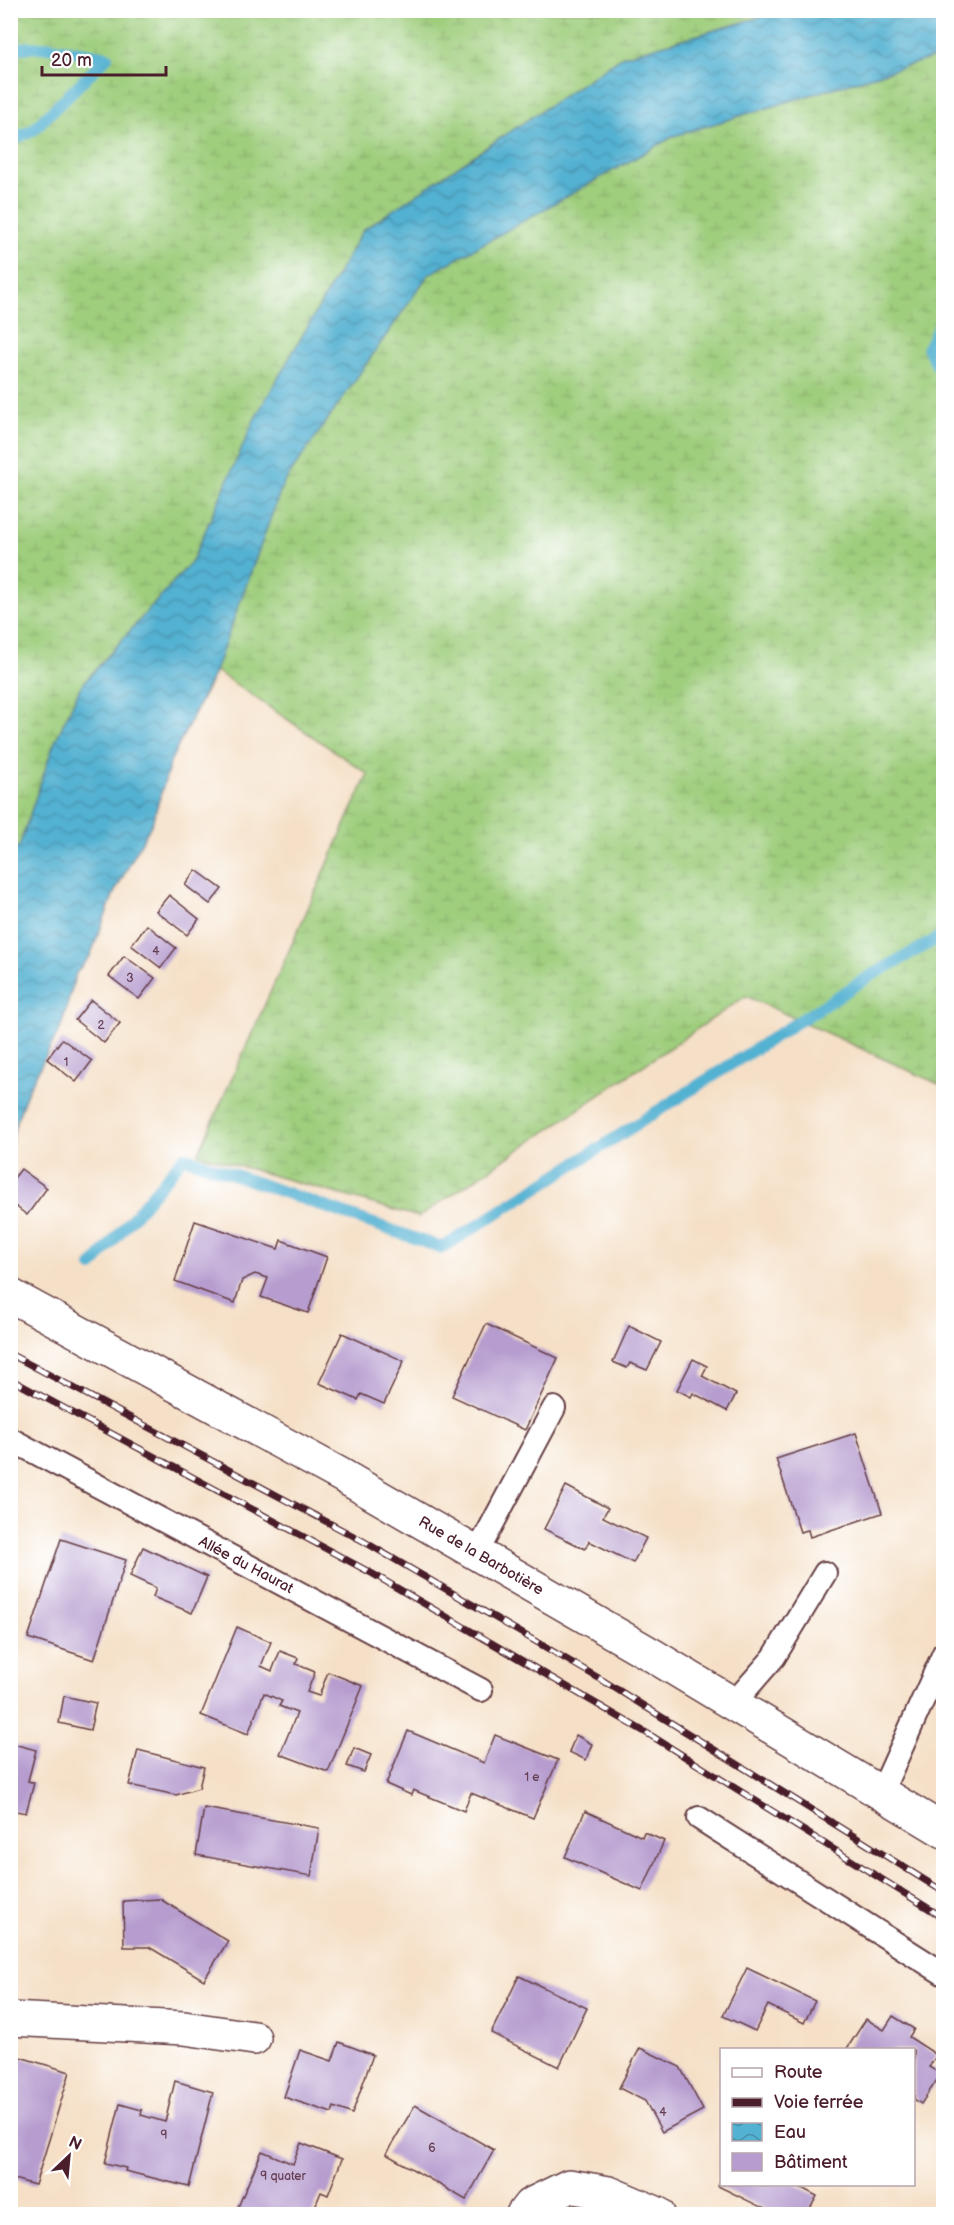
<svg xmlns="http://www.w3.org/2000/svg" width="954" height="2225" viewBox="0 0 954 2225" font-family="'Balsamiq Sans',sans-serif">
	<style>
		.wetland { fill: url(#wetland-marsh); stroke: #747654; stroke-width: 1.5 }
		.water { fill: url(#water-waves); stroke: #4e687e; stroke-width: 1.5 }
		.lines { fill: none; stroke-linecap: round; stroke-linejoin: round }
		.stream { stroke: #53b1d1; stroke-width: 12 }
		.building { fill: #b69ccf }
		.service-casing { stroke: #643c42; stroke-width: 26 }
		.minor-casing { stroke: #643c42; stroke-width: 36 }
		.service { stroke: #fff; stroke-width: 22 }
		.minor { stroke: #fff; stroke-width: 33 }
		.rail-casing { stroke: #4a1f2b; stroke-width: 7 }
		.rail { stroke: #fff; stroke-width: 4.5; stroke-dasharray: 14; stroke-linecap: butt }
		.labels { text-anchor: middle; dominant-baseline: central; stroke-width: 5; stroke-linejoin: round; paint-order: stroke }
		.number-label { font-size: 12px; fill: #653e54 }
		.street-label { font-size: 15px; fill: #4a1f2b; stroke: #fff }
	</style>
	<defs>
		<pattern id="wetland-marsh" width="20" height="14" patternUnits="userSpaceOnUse" patternTransform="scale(1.5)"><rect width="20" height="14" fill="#9fce7d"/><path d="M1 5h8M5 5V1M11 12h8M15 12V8" fill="none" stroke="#8ab06c"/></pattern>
		<pattern id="water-waves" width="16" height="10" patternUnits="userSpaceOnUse" patternTransform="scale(1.5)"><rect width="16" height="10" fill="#53b1d1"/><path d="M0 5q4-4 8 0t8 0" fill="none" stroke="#478faa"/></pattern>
	</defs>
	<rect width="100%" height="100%" fill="#fff"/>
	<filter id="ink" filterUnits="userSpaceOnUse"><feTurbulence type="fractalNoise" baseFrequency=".0167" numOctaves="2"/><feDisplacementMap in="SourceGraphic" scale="12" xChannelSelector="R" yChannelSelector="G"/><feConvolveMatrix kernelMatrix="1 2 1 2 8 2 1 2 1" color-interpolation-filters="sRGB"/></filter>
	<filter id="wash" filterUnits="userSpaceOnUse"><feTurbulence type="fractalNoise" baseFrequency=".008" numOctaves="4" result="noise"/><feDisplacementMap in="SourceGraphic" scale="24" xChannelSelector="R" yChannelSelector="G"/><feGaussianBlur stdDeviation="1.35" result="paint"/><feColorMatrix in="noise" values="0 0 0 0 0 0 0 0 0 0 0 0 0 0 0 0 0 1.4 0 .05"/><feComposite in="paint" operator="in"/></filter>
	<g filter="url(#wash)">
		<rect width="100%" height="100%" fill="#f5e0c7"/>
		<path class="wetland" d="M 11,11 L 943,11 L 943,1086 L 746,996 L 419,1217 L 198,1154 L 368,774 L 216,671 L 171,760 L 152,823 L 114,893 L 90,956 L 76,973 L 61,1027 L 28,1090 L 16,1122 L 11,1146 Z"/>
		<path class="water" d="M 782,11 L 943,11 L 943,55 L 674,136 L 428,275 L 283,484 L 215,671 L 171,760 L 152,823 L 114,893 L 90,956 L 76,973 L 61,1027 L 28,1090 L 16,1122 L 11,1146 L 11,847 L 19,847 L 53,746 L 81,686 L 192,561 L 255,418 L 363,230 L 623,56 Z"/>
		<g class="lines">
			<g class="stream">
				<path d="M 10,48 L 50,47 L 107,57 L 33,130 L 10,141"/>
				<path d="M 944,317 L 928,348 L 944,378"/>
				<path d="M 92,1266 L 184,1157 L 442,1248 L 870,976 L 944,935"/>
			</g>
		</g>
		<g id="blocks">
			<g class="building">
				<path d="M 196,870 L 222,889 L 210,904 L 185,885 Z"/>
				<path d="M 169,895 L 199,919 L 187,935 L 156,911 Z"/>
				<path d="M 147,925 L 176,948 L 161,968 L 131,945 Z"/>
				<path d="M 124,956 L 155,978 L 139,999 L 109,976 Z"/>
				<path d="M 91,1000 L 120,1023 L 104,1043 L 75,1020 Z"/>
				<path d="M 62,1039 L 92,1061 L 76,1082 L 47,1059 Z"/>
				<path d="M 21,1169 L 47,1188 L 27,1215 L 10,1202 L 10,1183 Z"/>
				<path d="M 195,1221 L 278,1249 L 281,1240 L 327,1257 L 308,1313 L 261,1297 L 268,1278 L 255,1274 L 242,1280 L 235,1303 L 175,1281 Z"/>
				<path d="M 486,1324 L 558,1358 L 525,1430 L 452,1396 Z"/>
				<path d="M 629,1326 L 661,1342 L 647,1370 L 630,1363 L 627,1368 L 613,1362 Z"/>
				<path d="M 342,1333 L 404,1361 L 384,1404 L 361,1394 L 358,1400 L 319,1383 Z"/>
				<path d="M 693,1359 L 707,1366 L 702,1376 L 736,1394 L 727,1411 L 693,1393 L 691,1397 L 677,1390 Z"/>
				<path d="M 856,1433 L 882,1513 L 810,1537 L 808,1530 L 800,1532 L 776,1459 Z"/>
				<path d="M 566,1486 L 608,1508 L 603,1517 L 646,1538 L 633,1563 L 589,1541 L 585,1549 L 544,1529 Z"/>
				<path d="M 61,1539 L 126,1560 L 94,1660 L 28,1638 Z"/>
				<path d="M 143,1547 L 207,1577 L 192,1613 L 153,1597 L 156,1588 L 130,1576 Z"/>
				<path d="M 237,1627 L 271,1642 L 261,1666 L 272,1671 L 280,1651 L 298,1658 L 296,1664 L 315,1672 L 307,1692 L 319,1696 L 328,1672 L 363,1686 L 328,1772 L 280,1754 L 297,1713 L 279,1706 L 282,1701 L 264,1693 L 248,1734 L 201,1715 Z"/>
				<path d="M 64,1696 L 96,1703 L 90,1730 L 59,1723 Z"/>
				<path d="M 408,1731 L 484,1763 L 495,1735 L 558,1760 L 533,1818 L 471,1793 L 464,1811 L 413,1790 L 411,1795 L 386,1784 Z"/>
				<path d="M 576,1735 L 592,1744 L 586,1760 L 569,1752 Z"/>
				<path d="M 10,1743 L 36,1750 L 28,1781 L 34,1783 L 26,1813 L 10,1810 Z"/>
				<path d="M 354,1748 L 371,1755 L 364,1772 L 347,1766 Z"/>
				<path d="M 138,1750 L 204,1767 L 199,1788 L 176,1795 L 129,1785 Z"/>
				<path d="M 204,1808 L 319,1828 L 311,1876 L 196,1855 Z"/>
				<path d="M 585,1811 L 642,1837 L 644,1832 L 664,1841 L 642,1891 L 565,1857 Z"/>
				<path d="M 160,1899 L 228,1941 L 204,1980 L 149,1947 L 124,1947 L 123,1901 Z"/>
				<path d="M 747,1968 L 815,2001 L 804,2023 L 768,2005 L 755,2031 L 723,2016 Z"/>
				<path d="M 519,1976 L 587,2008 L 559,2067 L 491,2033 Z"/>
				<path d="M 893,2016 L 914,2029 L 909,2037 L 937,2055 L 929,2067 L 941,2074 L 921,2104 L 914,2099 L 914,2050 L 846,2050 L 866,2019 L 884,2030 Z"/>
				<path d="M 339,2042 L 373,2055 L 352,2114 L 334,2107 L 332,2113 L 284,2097 L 300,2050 L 332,2061 Z"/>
				<path d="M 640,2048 L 680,2067 L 703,2110 L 662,2132 L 645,2101 L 619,2088 Z"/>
				<path d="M 10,2054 L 70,2072 L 35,2185 L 10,2178 Z"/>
				<path d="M 175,2081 L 213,2092 L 189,2187 L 125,2171 L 126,2168 L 105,2163 L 120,2104 L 142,2110 L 141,2115 L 165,2122 Z"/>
				<path d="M 415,2105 L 494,2150 L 466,2200 L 386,2154 Z"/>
				<path d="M 301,2143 L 342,2159 L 328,2195 L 321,2192 L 312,2214 L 235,2214 L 262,2151 L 293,2164 Z"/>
				<path d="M 722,2180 L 722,2184 L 794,2184 L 817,2196 L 807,2214 L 775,2214 L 718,2186 Z"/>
			</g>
		</g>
	</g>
	<g filter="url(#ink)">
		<use href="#blocks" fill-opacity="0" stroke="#643c42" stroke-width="1.5"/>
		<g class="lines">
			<g class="service-casing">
				<g id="service">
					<path d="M 10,1439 L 481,1690"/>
					<path d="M 477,1553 L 554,1408"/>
					<path d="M 733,1704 L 774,1657 L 825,1573"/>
					<path d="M 881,1793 L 944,1653"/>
					<path d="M 699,1818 L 944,1974"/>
				</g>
			</g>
			<g class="minor-casing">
				<g id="minor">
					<path d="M 10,1295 L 341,1475 L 652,1655 L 944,1831"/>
					<path d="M 10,2019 L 184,2028 L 254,2038"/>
					<path d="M 523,2214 L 530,2205 L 569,2186 L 609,2193 L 658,2214"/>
				</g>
			</g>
			<use href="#service" class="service"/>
			<use href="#minor" class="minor"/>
			<g class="rail-casing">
				<g id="rail">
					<path d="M 10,1354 L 363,1541 L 602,1680 L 944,1892"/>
					<path d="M 10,1379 L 373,1574 L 650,1735 L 944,1918"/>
				</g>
			</g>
			<use href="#rail" class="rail"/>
		</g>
	</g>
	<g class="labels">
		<g class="number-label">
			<text x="156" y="951">4</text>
			<text x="130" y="978">3</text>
			<text x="101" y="1025">2</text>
			<text x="66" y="1062">1</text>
			<text x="532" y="1777">1 e</text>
			<text x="663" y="2112">4</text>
			<text x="164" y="2135">9</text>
			<text x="432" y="2148">6</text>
			<text x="283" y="2176">9 quater</text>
		</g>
		<g class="street-label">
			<text transform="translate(481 1556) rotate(30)">Rue de la Barbotière</text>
			<text transform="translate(246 1565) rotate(28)">Allée du Haurat</text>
		</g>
	</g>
	<rect width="954" height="2225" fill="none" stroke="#fff" stroke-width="36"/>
	<rect x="720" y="2048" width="195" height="138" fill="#ffffff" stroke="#b7a5aa" stroke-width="1.5"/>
	<rect x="732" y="2068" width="30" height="9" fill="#ffffff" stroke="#b7a5aa" stroke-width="1.5"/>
	<text x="774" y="2078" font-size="18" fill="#4a1f2b">Route</text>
	<rect x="732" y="2098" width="30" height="9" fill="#4a1f2b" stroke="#b7a5aa" stroke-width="1.5"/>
	<text x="774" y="2108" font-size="18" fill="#4a1f2b">Voie ferrée</text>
	<rect x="732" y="2123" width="30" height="18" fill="url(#water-waves)" stroke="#b7a5aa" stroke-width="1.5"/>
	<text x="774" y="2138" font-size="18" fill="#4a1f2b">Eau</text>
	<rect x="732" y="2153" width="30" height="18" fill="#b69ccf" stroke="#b7a5aa" stroke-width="1.5"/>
	<text x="774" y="2168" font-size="18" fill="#4a1f2b">Bâtiment</text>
	<g transform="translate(69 2156) rotate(26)" stroke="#ffffff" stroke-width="4.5" paint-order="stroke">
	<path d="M0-4.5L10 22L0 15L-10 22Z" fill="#4a1f2b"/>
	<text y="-9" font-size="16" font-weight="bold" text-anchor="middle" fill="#4a1f2b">N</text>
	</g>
	<path d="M42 66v9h124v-9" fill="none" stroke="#4a1f2b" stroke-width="3"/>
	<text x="51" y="66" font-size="18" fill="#4a1f2b" stroke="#ffffff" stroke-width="4.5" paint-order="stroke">20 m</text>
</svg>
